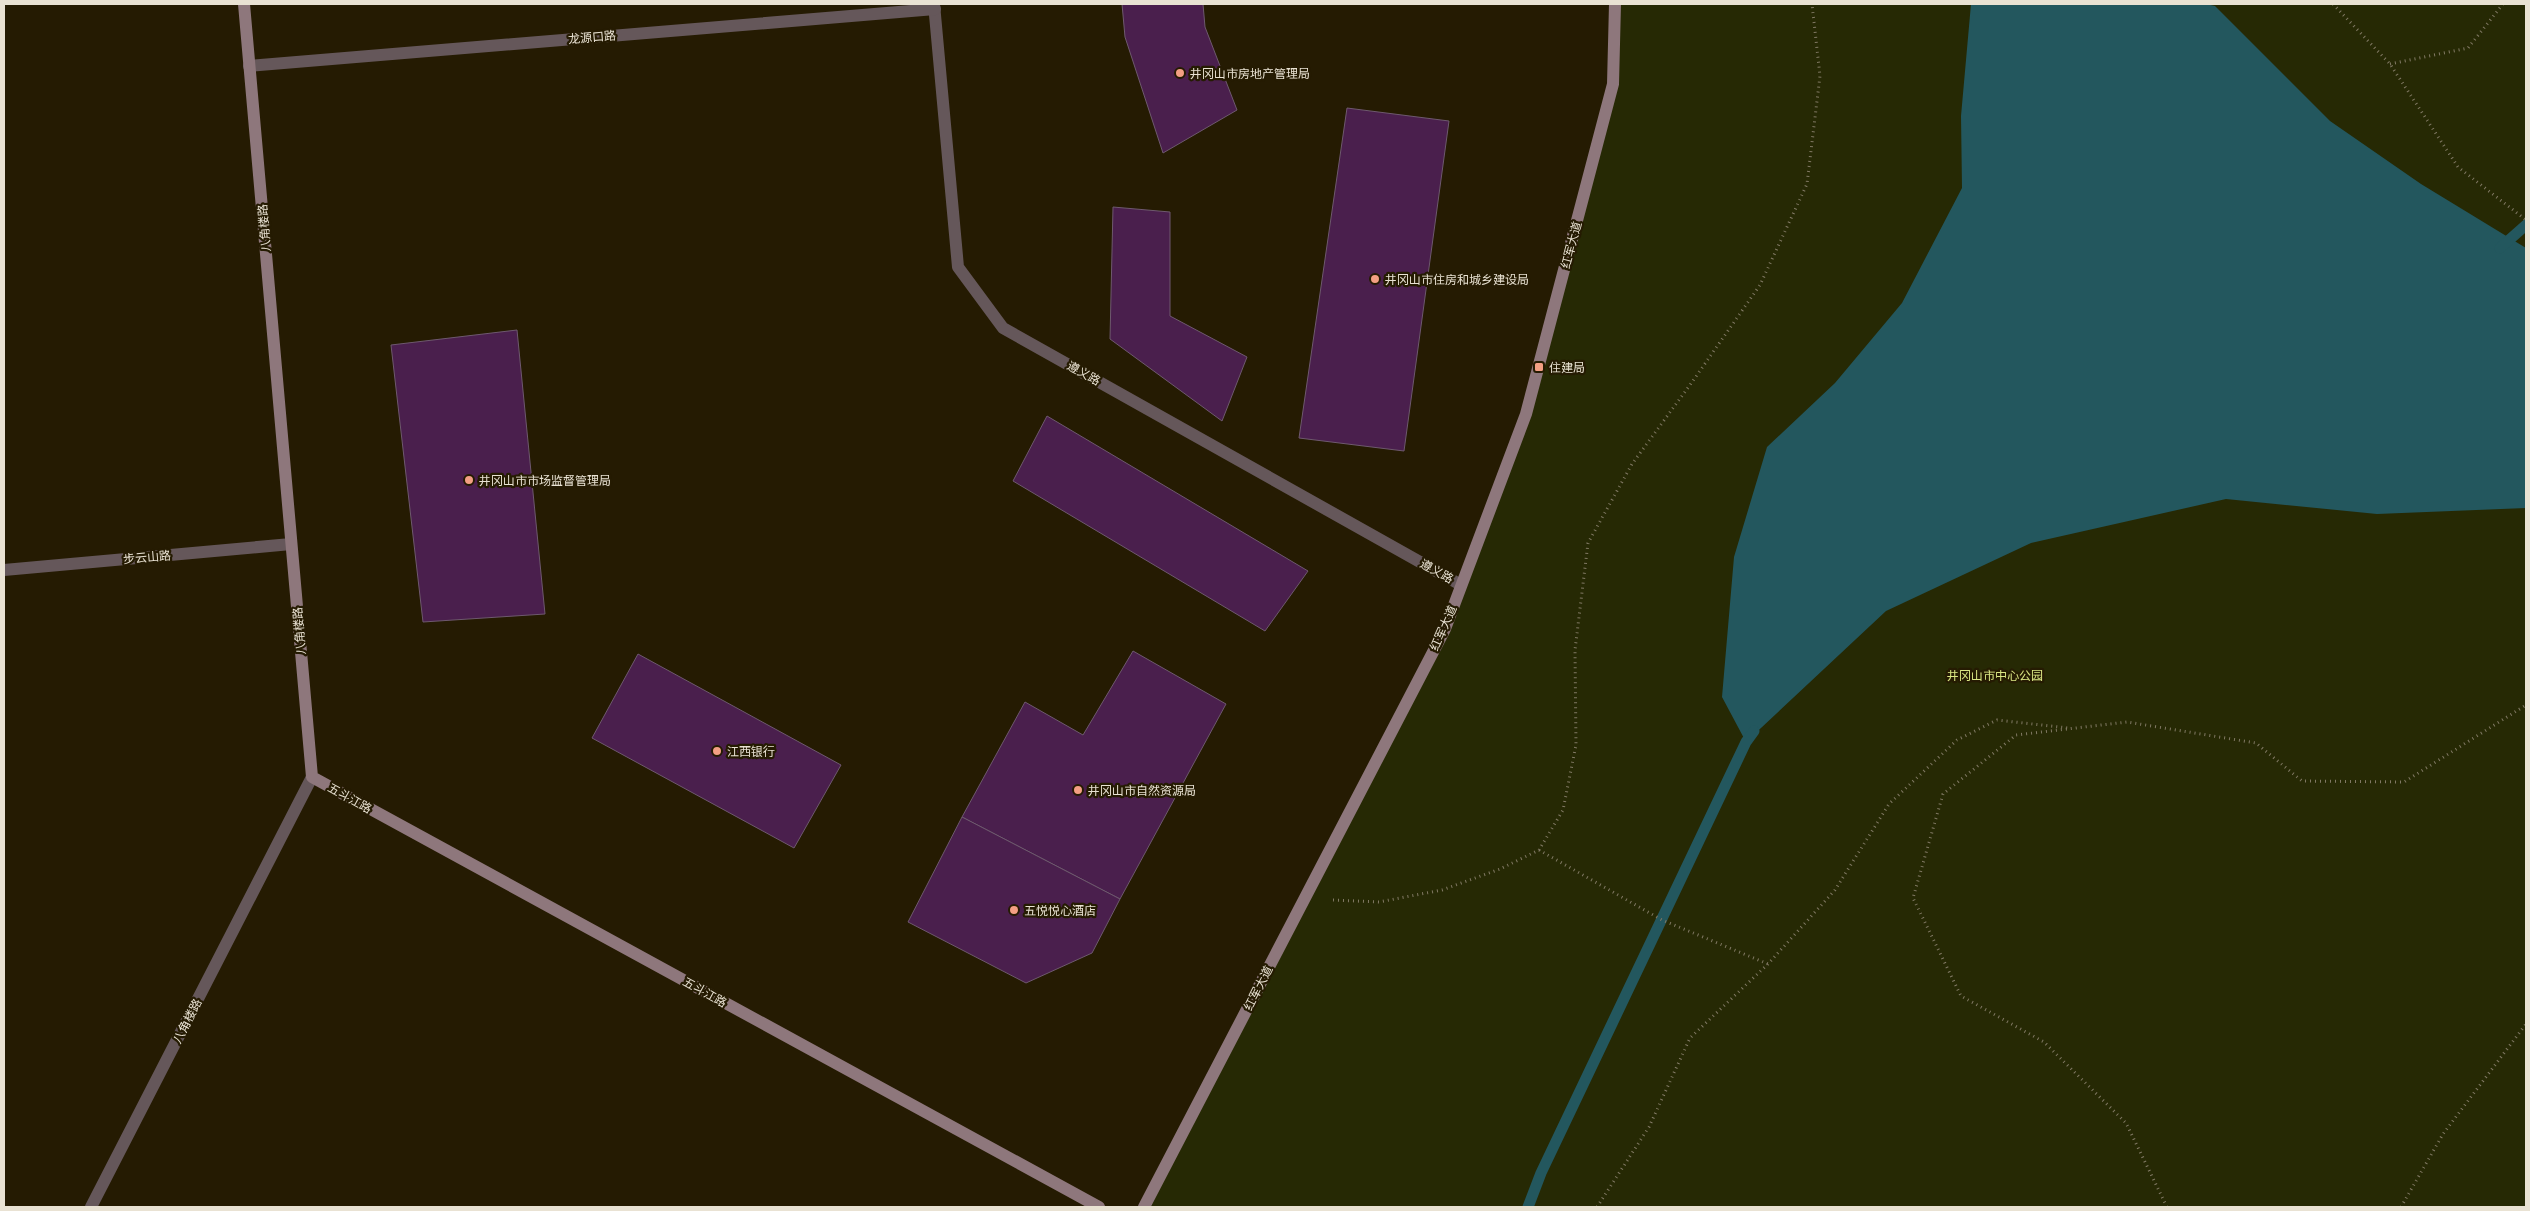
<svg xmlns="http://www.w3.org/2000/svg" width="2530" height="1211" viewBox="0 0 2530 1211" font-family="'PT Sans Narrow','Noto Sans SC',sans-serif">
	<style>
		.green { fill: #262904 }
		.water { fill: #23575e }
		.lines { fill: none; stroke-linecap: round; stroke-linejoin: round }
		.stream { stroke: #23575e; stroke-width: 11 }
		.building { fill: #4a1f4d; stroke: #6e596e }
		.path { stroke: #817964; stroke-width: 3; stroke-dasharray: 1 4; stroke-linecap: butt }
		.street { stroke: #65575a; stroke-width: 12 }
		.secondary { stroke: #8e777c; stroke-width: 12 }
		.poi-dot { fill: #f39f83; stroke: #251b02; stroke-width: 2 }
		.labels { text-anchor: middle; dominant-baseline: central; stroke-width: 4.5; stroke-linejoin: round; paint-order: stroke }
		.street-label { font-size: 12px; fill: #e9e2d3; stroke: #251b02 }
		.poi-label { font-size: 12px; fill: #e9e2d3; stroke: #251b02; text-anchor: start }
		.park-label { font-size: 12px; fill: #dbe784; stroke: #251b02 }
	</style>
	<rect width="100%" height="100%" fill="#251b02"/>
	<path class="green" d="M 1615,4 L 2526,4 L 2526,1207 L 1144,1207 L 1445,629 L 1526,414 L 1613,84 Z"/>
	<path class="water" d="M 1971,4 L 2206,4 L 2215,6 L 2330,121 L 2421,184 L 2526,248 L 2526,508 L 2377,514 L 2226,499 L 2031,543 L 1886,611 L 1746,742 L 1722,697 L 1734,557 L 1767,447 L 1835,383 L 1902,303 L 1962,188 L 1961,116 Z"/>
	<g class="lines">
		<g class="stream">
			<path d="M 2500,248 L 2526,225"/>
			<path d="M 1528,1207 L 1541,1173 L 1746,742 L 1754,731"/>
		</g>
	</g>
	<g class="building">
		<path d="M 1122,4 L 1203,4 L 1205,27 L 1237,110 L 1163,153 L 1125,37 Z"/>
		<path d="M 1347,108 L 1449,121 L 1404,451 L 1299,438 Z"/>
		<path d="M 1113,207 L 1170,212 L 1170,316 L 1247,357 L 1222,421 L 1110,339 Z"/>
		<path d="M 517,330 L 545,614 L 423,622 L 391,345 Z"/>
		<path d="M 1047,416 L 1308,571 L 1265,631 L 1013,481 Z"/>
		<path d="M 1133,651 L 1226,704 L 1120,899 L 962,817 L 1025,702 L 1083,735 Z"/>
		<path d="M 638,654 L 841,765 L 794,848 L 592,738 Z"/>
		<path d="M 962,817 L 1120,899 L 1092,953 L 1026,983 L 908,922 Z"/>
	</g>
	<g class="lines">
		<g class="path">
			<path d="M 2333,4 L 2390,64 L 2458,167 L 2526,220"/>
			<path d="M 2390,64 L 2468,48 L 2503,4"/>
			<path d="M 1539,850 L 1662,920 L 1768,964"/>
			<path d="M 1333,900 L 1379,902 L 1442,890 L 1500,869 L 1539,850 L 1563,810 L 1576,745 L 1575,650 L 1588,543 L 1632,464 L 1690,385 L 1760,285 L 1807,184 L 1820,76 L 1812,4"/>
			<path d="M 1597,1207 L 1649,1127 L 1690,1038 L 1768,964 L 1835,890 L 1889,804 L 1957,740 L 1997,720 L 2068,728"/>
			<path d="M 2167,1207 L 2126,1123 L 2044,1042 L 1961,996 L 1913,898 L 1943,794 L 2016,735 L 2127,722 L 2256,743 L 2302,781 L 2404,782 L 2526,705"/>
			<path d="M 2401,1207 L 2443,1134 L 2526,1024"/>
		</g>
		<g class="street">
			<path d="M 934,4 L 958,267 L 1003,328 L 1461,585"/>
			<path d="M 249,66 L 935,9"/>
			<path d="M 4,570 L 291,544"/>
			<path d="M 91,1207 L 312,777"/>
		</g>
		<g class="secondary">
			<path d="M 244,4 L 312,777 L 1099,1207"/>
			<path d="M 1144,1207 L 1445,629 L 1526,414 L 1613,84 L 1615,4"/>
		</g>
	</g>
	<g class="poi-dot">
		<circle cx="1180" cy="73" r="5"/>
		<circle cx="1375" cy="279" r="5"/>
		<rect x="1534" y="362" width="10" height="10" rx="2.5"/>
		<circle cx="469" cy="480" r="5"/>
		<circle cx="717" cy="751" r="5"/>
		<circle cx="1078" cy="790" r="5"/>
		<circle cx="1014" cy="910" r="5"/>
	</g>
	<g class="labels">
		<g class="street-label">
			<text transform="translate(592 37) rotate(-5)">龙源口路</text>
			<text transform="translate(264 228) rotate(-95)">八角楼路</text>
			<text transform="translate(1571 245) rotate(-75)">红军大道</text>
			<text transform="translate(1084 373) rotate(29)">遵义路</text>
			<text transform="translate(147 557) rotate(-5)">步云山路</text>
			<text transform="translate(1437 571) rotate(29)">遵义路</text>
			<text transform="translate(1443 628) rotate(-66)">红军大道</text>
			<text transform="translate(299 631) rotate(-95)">八角楼路</text>
			<text transform="translate(350 798) rotate(29)">五斗江路</text>
			<text transform="translate(1258 988) rotate(-63)">红军大道</text>
			<text transform="translate(705 992) rotate(29)">五斗江路</text>
			<text transform="translate(187 1021) rotate(-63)">八角楼路</text>
		</g>
		<g class="poi-label">
			<text x="1190" y="73">井冈山市房地产管理局</text>
			<text x="1385" y="279">井冈山市住房和城乡建设局</text>
			<text x="1549" y="367">住建局</text>
			<text x="479" y="480">井冈山市市场监督管理局</text>
			<text x="727" y="751">江西银行</text>
			<text x="1088" y="790">井冈山市自然资源局</text>
			<text x="1024" y="910">五悦悦心酒店</text>
		</g>
		<g class="park-label">
			<text x="1995" y="675">井冈山市中心公园</text>
		</g>
	</g>
	<rect width="2530" height="1211" fill="none" stroke="#e9e2d3" stroke-width="10"/>
</svg>
